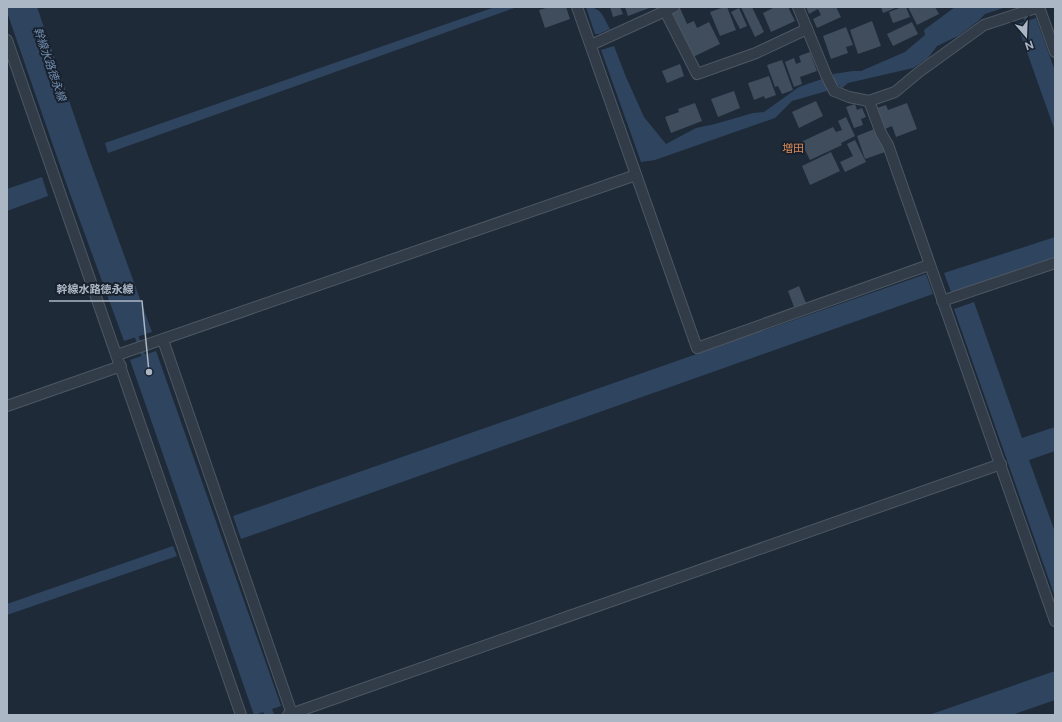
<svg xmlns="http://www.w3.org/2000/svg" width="1062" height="722" viewBox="0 0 1062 722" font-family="'Public Sans','Noto Sans JP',sans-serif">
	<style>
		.water { fill: #2f455f }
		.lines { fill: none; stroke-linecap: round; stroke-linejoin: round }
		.stream { stroke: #2f455f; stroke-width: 4 }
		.building { fill: #3f4d5d }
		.minor-casing { stroke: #4d5764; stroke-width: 12 }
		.minor { stroke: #323c48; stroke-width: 10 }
		.labels { text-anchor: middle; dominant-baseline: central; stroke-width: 4; stroke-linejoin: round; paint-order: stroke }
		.water-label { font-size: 11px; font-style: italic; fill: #728eb0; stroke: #18212d }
		.neighbourhood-label { font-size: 11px; fill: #d98953; stroke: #18212d }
		.leader { fill: none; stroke: #acb7c6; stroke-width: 1.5 }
		.callout-dot { fill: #acb7c6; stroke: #18212d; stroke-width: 1.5 }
		.callout-label { font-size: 11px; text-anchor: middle; font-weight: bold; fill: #acb7c6; stroke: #18212d; stroke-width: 4; stroke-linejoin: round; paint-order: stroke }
	</style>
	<rect width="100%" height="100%" fill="#1e2a38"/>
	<g class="water">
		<path d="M 7,7 L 37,7 L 87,153 L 152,332 L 124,341 L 65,180 L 7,12 Z"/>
		<path d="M 495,7 L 517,7 L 108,153 L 105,143 Z"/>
		<path d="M 586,7 C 602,7 603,17 610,29 L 599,34 L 595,34 Z"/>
		<path d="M 955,7 L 1006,7 L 985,14 L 978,21 L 958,36 L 937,46 L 928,58 L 913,68 L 848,83 L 842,88 L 835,83 L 833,74 L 853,71 L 861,71 L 905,52 L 925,35 L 924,30 Z"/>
		<path d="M 1036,18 L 1055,71 L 1055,131 L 1017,24 Z"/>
		<path d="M 614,46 L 626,77 L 644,117 L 666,144 L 696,128 L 715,124 L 753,113 L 764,112 L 799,87 L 822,79 L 830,90 L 792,101 L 775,118 L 655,160 L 641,162 L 601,50 Z"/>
		<path d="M 42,177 L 48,196 L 7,211 L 7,189 Z"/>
		<path d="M 1055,237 L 1055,257 L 951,292 L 944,273 Z"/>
		<path d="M 926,274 L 933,294 L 241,539 L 233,516 Z"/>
		<path d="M 974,302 L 1022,438 L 1055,427 L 1055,451 L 1029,460 L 1055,532 L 1055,597 L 954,309 Z"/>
		<path d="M 156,351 L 281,706 L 272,709 L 274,714 L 265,715 L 263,712 L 254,715 L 130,360 Z"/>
		<path d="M 173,546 L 177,556 L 7,615 L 7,604 Z"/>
		<path d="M 1055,671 L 1055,700 L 1012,715 L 929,715 Z"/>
	</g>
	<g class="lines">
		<g class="stream">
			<path d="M 1022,7 L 1028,25"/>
			<path d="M 135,332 L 145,360"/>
		</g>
	</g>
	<g class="building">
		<path d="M 549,7 L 566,7 L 570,19 L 545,28 L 539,10 Z"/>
		<path d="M 610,7 L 620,7 L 623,14 L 613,17 Z"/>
		<path d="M 625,7 L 652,7 L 628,16 Z"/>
		<path d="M 724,7 L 727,7 L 736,30 L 720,36 L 710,12 Z"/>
		<path d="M 741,7 L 752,7 L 764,32 L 755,37 Z"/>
		<path d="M 775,7 L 788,7 L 795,21 L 771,32 L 763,13 Z"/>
		<path d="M 806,7 L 836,7 L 841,17 L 817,28 L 813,19 L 821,15 L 818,9 L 809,14 Z"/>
		<path d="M 881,7 L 898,7 L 883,13 Z"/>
		<path d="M 902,7 L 906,7 L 910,17 L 893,23 L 889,12 Z"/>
		<path d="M 908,7 L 935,7 L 939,14 L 917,25 Z"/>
		<path d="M 680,8 L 687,24 L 694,21 L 697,28 L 709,22 L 720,44 L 693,57 L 672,12 Z"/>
		<path d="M 739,8 L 747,26 L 740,29 L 731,12 Z"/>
		<path d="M 872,21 L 881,46 L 858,54 L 850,30 Z"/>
		<path d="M 912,22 L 918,34 L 893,46 L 887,34 Z"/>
		<path d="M 846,27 L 853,45 L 846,47 L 848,53 L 831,59 L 823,36 Z"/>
		<path d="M 810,52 L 817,71 L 800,77 L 802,84 L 794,87 L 785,62 L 794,58 L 796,64 L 801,62 L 799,56 Z"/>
		<path d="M 782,60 L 793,90 L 782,94 L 778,86 L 775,87 L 767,65 Z"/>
		<path d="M 680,64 L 684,76 L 667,83 L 662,71 Z"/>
		<path d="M 769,76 L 776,95 L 765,99 L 764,96 L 754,100 L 748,83 Z"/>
		<path d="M 734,91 L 740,108 L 718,117 L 711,99 Z"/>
		<path d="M 816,101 L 823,116 L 799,128 L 792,112 Z"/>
		<path d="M 695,103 L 702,121 L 671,133 L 665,117 L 679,112 L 678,109 Z"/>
		<path d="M 907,103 L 917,129 L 896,137 L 892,126 L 885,129 L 877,108 L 886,105 L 888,110 Z"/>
		<path d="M 855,104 L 857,110 L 862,108 L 866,117 L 861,119 L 863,125 L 854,128 L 846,107 Z"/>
		<path d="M 846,117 L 855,136 L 841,143 L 842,145 L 810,160 L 801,142 L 833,127 L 836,132 L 842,130 L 838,121 Z"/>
		<path d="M 877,128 L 885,152 L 865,159 L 857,136 Z"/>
		<path d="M 855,140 L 866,162 L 845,172 L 840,162 L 853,156 L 847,144 Z"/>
		<path d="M 831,152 L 840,171 L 810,185 L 802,166 Z"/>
		<path d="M 799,286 L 806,303 L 794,307 L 788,291 Z"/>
	</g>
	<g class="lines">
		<g class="minor-casing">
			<g id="minor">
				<path d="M 577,7 L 697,348 L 929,265"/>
				<path d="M 798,7 L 826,75 L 834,91 L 849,97 L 869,101 L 895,92 L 919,72 L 984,25 L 1039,7"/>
				<path d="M 1039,7 L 1055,52"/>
				<path d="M 665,11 L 697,74 L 756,53 L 807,29"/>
				<path d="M 7,40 L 241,715"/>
				<path d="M 591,45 L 674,7"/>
				<path d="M 869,101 L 881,133 L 888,145 L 1055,621"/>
				<path d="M 942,301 L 1055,263"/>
				<path d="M 163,340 L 292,714"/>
				<path d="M 117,355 L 636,175"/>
				<path d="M 7,406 L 121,366"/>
				<path d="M 288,715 L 1001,464"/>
			</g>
		</g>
		<use href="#minor" class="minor"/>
	</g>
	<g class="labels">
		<g class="water-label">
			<text transform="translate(50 64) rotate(71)">幹線水路徳永線</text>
		</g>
		<g class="neighbourhood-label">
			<text x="793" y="148">増田</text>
		</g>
	</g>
	<path class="leader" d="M149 372L142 301H49"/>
	<circle class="callout-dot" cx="149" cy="372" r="4"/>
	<g class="callout-label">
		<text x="95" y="293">幹線水路徳永線</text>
	</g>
	<rect width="1062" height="722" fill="none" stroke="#acb7c6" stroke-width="16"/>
	<g transform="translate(1026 36) rotate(161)" stroke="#18212d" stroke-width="3" paint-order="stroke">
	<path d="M0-3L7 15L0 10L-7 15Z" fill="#acb7c6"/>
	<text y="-6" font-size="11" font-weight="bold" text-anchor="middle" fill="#acb7c6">N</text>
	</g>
</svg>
